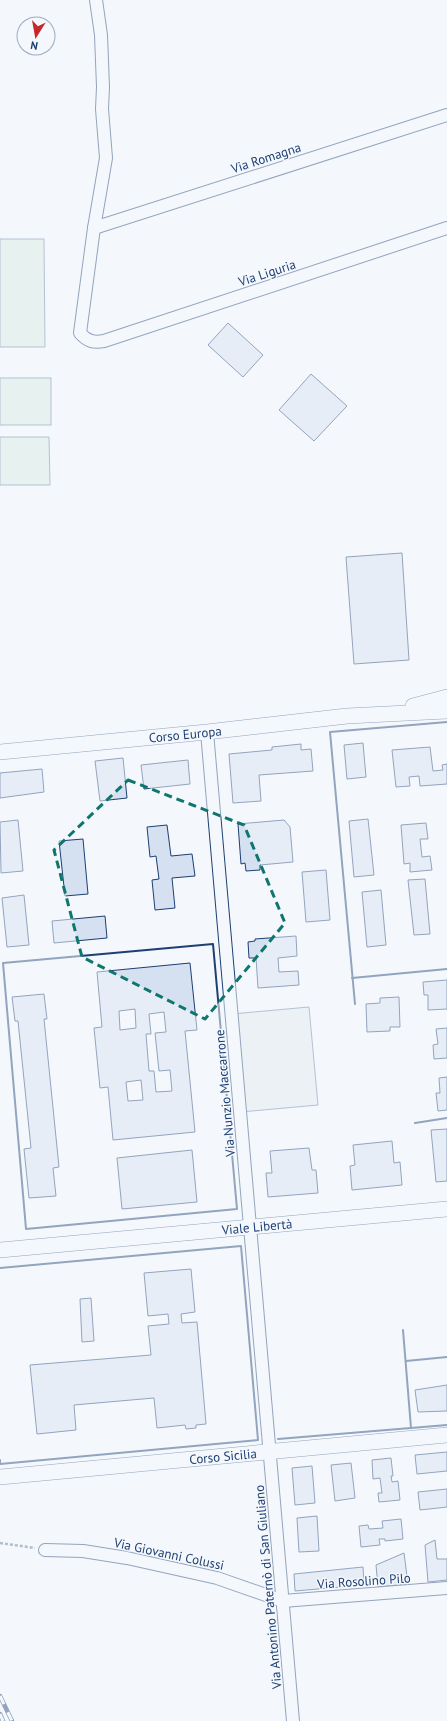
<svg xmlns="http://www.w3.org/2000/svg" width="447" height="1721" viewBox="0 0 447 1721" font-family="'PT Sans',sans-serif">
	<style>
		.park { fill: #d7e8df; stroke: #687fa3 }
		.parking { fill: #e3e8f0; stroke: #687fa3 }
		.building { fill: #d5e0f0; stroke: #1d3f73; fill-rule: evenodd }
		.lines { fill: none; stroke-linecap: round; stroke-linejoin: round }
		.minor-casing { stroke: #1d3f73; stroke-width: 14 }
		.tertiary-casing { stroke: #1d3f73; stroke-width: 16 }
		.path { stroke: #5e769c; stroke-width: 2.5; stroke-dasharray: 3 2; stroke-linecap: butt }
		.minor { stroke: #f4f7fb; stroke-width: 12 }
		.tertiary { stroke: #f4f7fb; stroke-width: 15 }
		.rail-casing { stroke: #1d3f73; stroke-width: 4.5 }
		.rail { stroke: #f4f7fb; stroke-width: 3; stroke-dasharray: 9; stroke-linecap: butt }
		.wall { stroke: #1d3f73; stroke-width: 2 }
		.marked { fill: none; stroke: #0f766e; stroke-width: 3; stroke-dasharray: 8 5; stroke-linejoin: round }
		.labels { text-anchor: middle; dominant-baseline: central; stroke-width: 3; stroke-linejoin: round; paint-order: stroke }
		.street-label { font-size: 13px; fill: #1d3f73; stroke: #f4f7fb }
	</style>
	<rect width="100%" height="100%" fill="#f4f7fb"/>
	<g class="park">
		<path d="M 0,239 L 44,239 L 45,347 L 0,347 Z"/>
		<rect x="0" y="378" width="51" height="47"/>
		<path d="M 0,437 L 49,437 L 50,485 L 0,485 Z"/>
	</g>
	<path class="parking" d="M 309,1007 L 318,1105 L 241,1112 L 232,1014 Z"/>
	<g class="building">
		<path d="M 228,323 L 263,355 L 243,377 L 208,345 Z"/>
		<path d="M 311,374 L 347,406 L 314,441 L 279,410 Z"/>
		<path d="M 402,553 L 409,660 L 354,664 L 346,557 Z"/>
		<path d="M 363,743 L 366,777 L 347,779 L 344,745 Z"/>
		<path d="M 301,744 L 301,750 L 311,749 L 313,771 L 259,775 L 261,801 L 233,803 L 229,754 L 272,750 L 272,747 Z"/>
		<path d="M 430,747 L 433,771 L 443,770 L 442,765 L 447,764 L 447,784 L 420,786 L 419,776 L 409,777 L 410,786 L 396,787 L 392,750 Z"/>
		<path d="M 123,758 L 127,798 L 100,801 L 95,761 Z"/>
		<path d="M 188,760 L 190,784 L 144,789 L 141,765 Z"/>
		<path d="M 42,769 L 44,792 L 0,798 L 0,773 Z"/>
		<path d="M 368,819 L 374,875 L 354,877 L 349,821 Z"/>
		<path d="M 18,820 L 23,871 L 1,873 L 0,822 Z"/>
		<path d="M 284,820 L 290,827 L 293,862 L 260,865 L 260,870 L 246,871 L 245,863 L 241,864 L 238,824 Z"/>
		<path d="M 426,823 L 428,839 L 420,839 L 422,857 L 430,856 L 432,870 L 410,872 L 410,863 L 404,864 L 401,825 Z"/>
		<path d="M 167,825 L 171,856 L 192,854 L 195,876 L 172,878 L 175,908 L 155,910 L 152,880 L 159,879 L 156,856 L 150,857 L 147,827 Z"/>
		<path d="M 83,839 L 88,894 L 65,896 L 59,841 Z"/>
		<path d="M 326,870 L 330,920 L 306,922 L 302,872 Z"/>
		<path d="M 425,879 L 430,934 L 414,935 L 408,880 Z"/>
		<path d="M 381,890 L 386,945 L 367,947 L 362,892 Z"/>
		<path d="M 24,895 L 29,945 L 7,947 L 2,898 Z"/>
		<path d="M 105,916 L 107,938 L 54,943 L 52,921 Z"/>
		<path d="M 296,936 L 297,956 L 278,958 L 279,972 L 298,971 L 299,985 L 258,988 L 256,958 L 249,958 L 248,942 L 255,941 L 255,939 Z"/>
		<path d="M 190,963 L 197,1030 L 185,1031 L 195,1132 L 113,1140 L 108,1087 L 100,1088 L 94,1028 L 102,1027 L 97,972 ZM 135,1009 L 136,1028 L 120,1030 L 119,1011 ZM 164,1012 L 166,1032 L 155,1033 L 159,1071 L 170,1070 L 172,1091 L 156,1092 L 154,1071 L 149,1071 L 146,1034 L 151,1034 L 149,1014 ZM 141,1080 L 143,1100 L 128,1101 L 126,1082 Z"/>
		<path d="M 447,980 L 447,1009 L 428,1010 L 428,995 L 424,995 L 423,982 Z"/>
		<path d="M 44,994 L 47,1019 L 44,1019 L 59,1167 L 53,1168 L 56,1196 L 29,1198 L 24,1149 L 31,1148 L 18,1021 L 15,1021 L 12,997 Z"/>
		<path d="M 399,997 L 400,1027 L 390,1027 L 390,1031 L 367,1032 L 366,1004 L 380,1003 L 380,998 Z"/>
		<path d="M 447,1028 L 447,1058 L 434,1059 L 433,1045 L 438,1044 L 436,1029 Z"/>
		<path d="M 447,1077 L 447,1110 L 438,1111 L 436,1093 L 440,1093 L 439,1078 Z"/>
		<path d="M 447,1129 L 447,1181 L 436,1182 L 431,1130 Z"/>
		<path d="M 392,1141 L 394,1163 L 400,1162 L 402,1185 L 352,1190 L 350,1166 L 355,1165 L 353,1145 Z"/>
		<path d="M 309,1148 L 312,1170 L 316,1170 L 318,1193 L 268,1197 L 266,1173 L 272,1173 L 270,1151 Z"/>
		<path d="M 192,1150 L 197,1202 L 122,1209 L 117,1158 Z"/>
		<path d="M 191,1269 L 195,1312 L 181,1314 L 182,1323 L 197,1322 L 206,1424 L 196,1425 L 196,1428 L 186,1429 L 185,1425 L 157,1428 L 154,1398 L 74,1405 L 76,1430 L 37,1434 L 30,1365 L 151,1355 L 148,1326 L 169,1324 L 168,1314 L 148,1316 L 144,1273 Z"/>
		<path d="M 91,1298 L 94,1341 L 82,1342 L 80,1299 Z"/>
		<path d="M 447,1385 L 447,1411 L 418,1412 L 415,1390 Z"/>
		<path d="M 447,1452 L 447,1471 L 417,1474 L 415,1455 Z"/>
		<path d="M 391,1458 L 393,1476 L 391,1476 L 392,1482 L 398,1481 L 400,1500 L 379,1502 L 378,1493 L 382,1493 L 380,1478 L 373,1479 L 372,1460 Z"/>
		<path d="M 351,1463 L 355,1498 L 335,1501 L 331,1465 Z"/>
		<path d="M 312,1466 L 315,1503 L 295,1505 L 292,1468 Z"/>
		<path d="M 447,1489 L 447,1507 L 420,1510 L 418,1492 Z"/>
		<path d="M 317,1516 L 319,1551 L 299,1552 L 297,1518 Z"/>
		<path d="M 401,1519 L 403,1539 L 385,1541 L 385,1539 L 379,1539 L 380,1545 L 361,1547 L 359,1526 L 368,1525 L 369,1529 L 383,1528 L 382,1521 Z"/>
		<path d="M 435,1540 L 437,1559 L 447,1559 L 447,1580 L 428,1582 L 425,1545 Z"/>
		<path d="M 404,1553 L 408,1584 L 378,1587 L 376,1565 Z"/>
		<path d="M 363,1567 L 364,1585 L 295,1591 L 294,1574 Z"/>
	</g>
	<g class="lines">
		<g class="minor-casing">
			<g id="minor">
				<path d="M 96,0 L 101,35 L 103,87 L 102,109 L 106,158 L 94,228 L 80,333 C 87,341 93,343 104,341 L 447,228"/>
				<path d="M 94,228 L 447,115"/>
				<path d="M 207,732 L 293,1721"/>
				<path d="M 45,1550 L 83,1551 L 127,1558 L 217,1578 L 283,1601 L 447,1588"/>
			</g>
		</g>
		<g class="tertiary-casing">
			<g id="tertiary">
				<path d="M 413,706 L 447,697"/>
				<path id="s1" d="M 0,752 L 207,732 L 347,716 L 447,711"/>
				<path id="s2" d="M 0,1250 L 447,1209"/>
				<path id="s3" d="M 0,1477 L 447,1435"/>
			</g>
		</g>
		<path class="path" d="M 0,1543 L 35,1548"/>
		<use href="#minor" class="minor"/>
		<use href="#tertiary" class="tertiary"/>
		<g class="rail-casing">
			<g id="rail">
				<path d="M 0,1696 L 12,1721"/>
				<path d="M 0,1714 L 3,1721"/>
			</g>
		</g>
		<use href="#rail" class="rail"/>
		<g class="wall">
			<path d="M 213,944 L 237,1209 L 26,1229 L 3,963 Z"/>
			<path d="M 352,978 L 447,969"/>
			<path d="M 355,1004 L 330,732 L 447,722"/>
			<path d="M 415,1123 L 447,1118"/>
			<path d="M 0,1268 L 241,1246 L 258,1440 L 0,1464 L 0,1460"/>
			<path d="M 403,1330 L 411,1428"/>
			<path d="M 406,1361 L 447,1357"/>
			<path d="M 278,1439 L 447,1425"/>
		</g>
	</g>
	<path d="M0 0H447V1721H0ZM 128,780 L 244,825 L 285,923 L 205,1019 L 82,957 L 54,850 Z" fill="#f4f7fb" fill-opacity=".55" fill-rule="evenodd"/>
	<path class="marked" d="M 128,780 L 244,825 L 285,923 L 205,1019 L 82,957 L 54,850 Z"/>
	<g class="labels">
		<g class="street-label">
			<text transform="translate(266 158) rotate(-18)">Via Romagna</text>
			<text transform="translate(267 273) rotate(-18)">Via Liguria</text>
			<text stroke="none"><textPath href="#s1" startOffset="186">Corso Europa</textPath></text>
			<text transform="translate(225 1093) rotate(-95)">Via Nunzio Maccarrone</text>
			<text stroke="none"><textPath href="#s2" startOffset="258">Viale Libertà</textPath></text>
			<text stroke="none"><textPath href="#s3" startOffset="224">Corso Sicilia</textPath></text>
			<text transform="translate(169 1554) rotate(12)">Via Giovanni Colussi</text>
			<text transform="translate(364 1581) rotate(-4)">Via Rosolino Pilo</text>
			<text transform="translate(268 1587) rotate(-95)">Via Antonino Paternò di San Giuliano</text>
		</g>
	</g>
	<g transform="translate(36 36) rotate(191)"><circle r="19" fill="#f4f7fb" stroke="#9eadc5"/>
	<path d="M0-3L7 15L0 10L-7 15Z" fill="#c62828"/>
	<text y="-6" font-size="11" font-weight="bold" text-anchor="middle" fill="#1d3f73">N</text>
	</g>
</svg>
